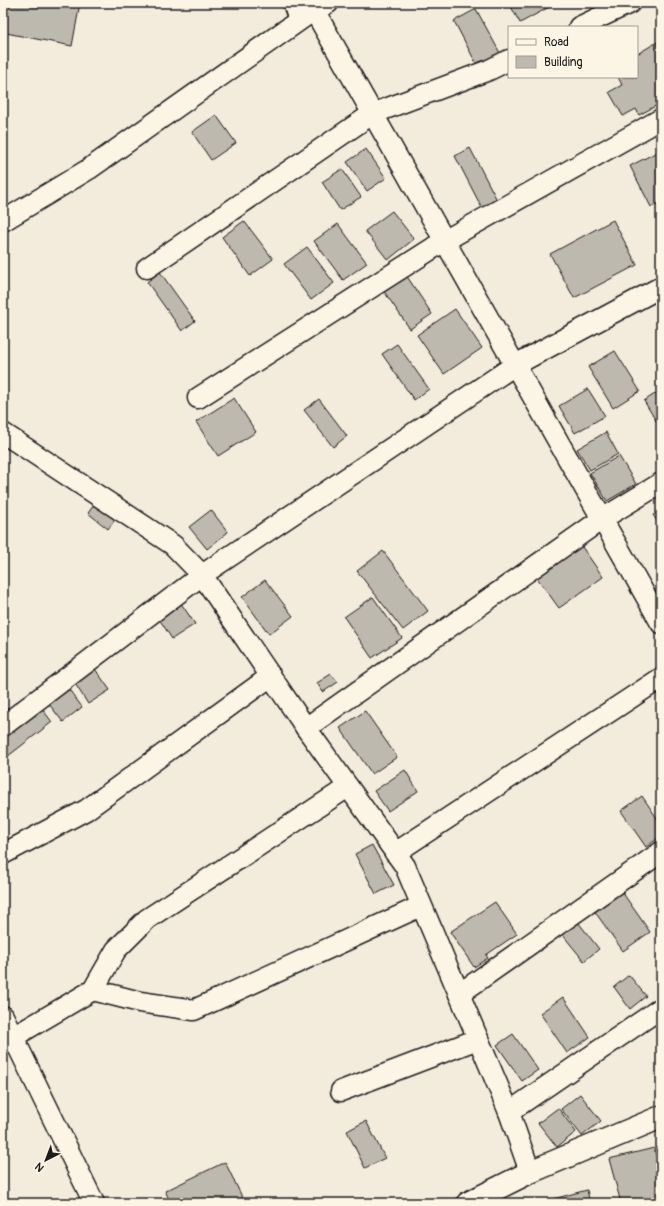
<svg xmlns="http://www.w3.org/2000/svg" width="664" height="1206" viewBox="0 0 664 1206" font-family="Pangolin,sans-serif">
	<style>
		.building { fill: #beb9ae; stroke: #1c1c1c }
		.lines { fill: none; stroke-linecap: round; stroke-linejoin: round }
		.minor-casing { stroke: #1c1c1c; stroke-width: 23 }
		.tertiary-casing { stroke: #1c1c1c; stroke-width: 25 }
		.minor { stroke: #fcf5e5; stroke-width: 20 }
		.tertiary { stroke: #fcf5e5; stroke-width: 22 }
	</style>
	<rect width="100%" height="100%" fill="#f3ecdd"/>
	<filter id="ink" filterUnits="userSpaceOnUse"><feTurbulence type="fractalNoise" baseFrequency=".025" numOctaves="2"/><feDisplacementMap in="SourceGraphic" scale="8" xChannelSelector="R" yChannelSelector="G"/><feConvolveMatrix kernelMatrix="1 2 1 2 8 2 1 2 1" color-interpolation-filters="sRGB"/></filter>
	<g filter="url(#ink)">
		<g class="building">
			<path d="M 3,3 L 80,3 L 72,46 L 6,33 L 3,35 Z"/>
			<path d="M 509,3 L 550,3 L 551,6 L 520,23 Z"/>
			<path d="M 476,9 L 500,53 L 477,65 L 454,21 Z"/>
			<path d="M 661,40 L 661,103 L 639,115 L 636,109 L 623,116 L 609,92 L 622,85 L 618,77 L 637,77 L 637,54 Z"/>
			<path d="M 216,115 L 236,143 L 211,160 L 192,132 Z"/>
			<path d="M 470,148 L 497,200 L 482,208 L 455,156 Z"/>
			<path d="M 366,149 L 386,178 L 367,191 L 347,162 Z"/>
			<path d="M 659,151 L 661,156 L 661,202 L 651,207 L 630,166 Z"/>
			<path d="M 342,169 L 361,197 L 340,210 L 322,182 Z"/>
			<path d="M 392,211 L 414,239 L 388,260 L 365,231 Z"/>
			<path d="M 613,220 L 637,265 L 574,298 L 550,254 Z"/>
			<path d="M 244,221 L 273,259 L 250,276 L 222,237 Z"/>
			<path d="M 338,224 L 367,263 L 343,280 L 314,241 Z"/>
			<path d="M 307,247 L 334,283 L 311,300 L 284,264 Z"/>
			<path d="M 160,272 L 195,321 L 182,331 L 147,282 Z"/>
			<path d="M 406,275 L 432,314 L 410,329 L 383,290 Z"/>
			<path d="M 455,309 L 482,348 L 444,374 L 417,335 Z"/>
			<path d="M 397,344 L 429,389 L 414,400 L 382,354 Z"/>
			<path d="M 615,351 L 640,391 L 613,408 L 588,367 Z"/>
			<path d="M 588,389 L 605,416 L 575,433 L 559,406 Z"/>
			<path d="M 661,390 L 661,429 L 644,401 Z"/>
			<path d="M 234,398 L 256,432 L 218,456 L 196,422 Z"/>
			<path d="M 319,399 L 347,436 L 333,447 L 304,410 Z"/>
			<path d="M 606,432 L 618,454 L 590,470 L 577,449 Z"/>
			<path d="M 619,456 L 636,484 L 607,501 L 590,473 Z"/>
			<path d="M 97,501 L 117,517 L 108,529 L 88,513 Z"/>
			<path d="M 211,510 L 228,532 L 207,549 L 189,527 Z"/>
			<path d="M 661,510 L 661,527 L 653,515 Z"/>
			<path d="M 580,544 L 603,577 L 559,608 L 535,575 Z"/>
			<path d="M 383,551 L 428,611 L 403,630 L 357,571 Z"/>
			<path d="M 265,580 L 293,616 L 269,634 L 242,597 Z"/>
			<path d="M 373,597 L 402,638 L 372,658 L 344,617 Z"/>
			<path d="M 178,599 L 195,624 L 172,639 L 156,614 Z"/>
			<path d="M 95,669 L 110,690 L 88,704 L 74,682 Z"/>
			<path d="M 331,674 L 338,682 L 323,692 L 317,683 Z"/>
			<path d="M 65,684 L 82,707 L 63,722 L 45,699 Z"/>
			<path d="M 37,702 L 52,722 L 3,760 L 3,729 Z"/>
			<path d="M 365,711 L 397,757 L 372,774 L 340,728 Z"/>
			<path d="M 405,770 L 418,791 L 388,811 L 374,791 Z"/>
			<path d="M 642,796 L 661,824 L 661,836 L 646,847 L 621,811 Z"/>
			<path d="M 372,845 L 394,885 L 376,894 L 355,854 Z"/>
			<path d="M 622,892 L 650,932 L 623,951 L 595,912 Z"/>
			<path d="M 495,902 L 517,934 L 486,955 L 488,958 L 474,967 L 450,932 Z"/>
			<path d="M 578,922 L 599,949 L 584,961 L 562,934 Z"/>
			<path d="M 629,975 L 646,996 L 630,1009 L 614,987 Z"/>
			<path d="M 563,997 L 590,1037 L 567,1053 L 540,1013 Z"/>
			<path d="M 513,1034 L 538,1070 L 522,1081 L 497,1045 Z"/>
			<path d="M 580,1094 L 601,1121 L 582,1136 L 561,1109 Z"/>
			<path d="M 558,1108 L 576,1132 L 557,1147 L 538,1123 Z"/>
			<path d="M 366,1121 L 385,1158 L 365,1168 L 347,1131 Z"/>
			<path d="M 654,1148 L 661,1173 L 661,1203 L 621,1203 L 609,1159 Z"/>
			<path d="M 225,1162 L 245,1203 L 171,1203 L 165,1191 Z"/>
			<path d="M 587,1190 L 590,1203 L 554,1203 L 553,1199 Z"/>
		</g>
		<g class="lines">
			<g class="minor-casing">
				<g id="minor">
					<path d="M 293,3 L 299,20"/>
					<path d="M 314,10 L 661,623"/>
					<path d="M 579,27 L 630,3"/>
					<path d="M 3,221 L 89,169 L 314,10 L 328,3"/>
					<path d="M 147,268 L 372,114 L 489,70 L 509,60"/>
					<path d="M 198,398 L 444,241 L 661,119"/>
					<path d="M 3,433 L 173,545 L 202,575 L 306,728 L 405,866 L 509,1112 L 530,1172"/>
					<path d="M 3,726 L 202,575 L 515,365 L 661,287"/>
					<path d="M 306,728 L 602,519 L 661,483"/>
					<path d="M 395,853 L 661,678"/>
					<path d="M 3,854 L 86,810 L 271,676"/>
					<path d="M 93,990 L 140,1002 L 194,1010 L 421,906"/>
					<path d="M 459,994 L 661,852"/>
					<path d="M 3,1016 L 94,1203"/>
					<path d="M 3,1043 L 93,990 L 116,950 L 147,919 L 348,787"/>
					<path d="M 341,1091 L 478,1039"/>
					<path d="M 509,1112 L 661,1008"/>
				</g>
			</g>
			<g class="tertiary-casing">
				<path id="tertiary" d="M 468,1203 L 530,1172 L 661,1117"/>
			</g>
			<use href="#minor" class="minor"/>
			<use href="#tertiary" class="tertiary"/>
		</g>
	</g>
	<rect width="664" height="1206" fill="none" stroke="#fcf5e5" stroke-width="16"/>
	<rect x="8" y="8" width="648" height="1190" fill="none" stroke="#1c1c1c" stroke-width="1.5" filter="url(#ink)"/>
	<rect x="508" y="26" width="130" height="52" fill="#fcf5e5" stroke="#a29e95"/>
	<rect x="516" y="39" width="20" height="6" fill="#fcf5e5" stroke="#a29e95"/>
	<text x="544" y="46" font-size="12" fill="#1c1c1c">Road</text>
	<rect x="516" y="56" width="20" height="12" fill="#beb9ae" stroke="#a29e95"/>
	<text x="544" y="66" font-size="12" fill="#1c1c1c">Building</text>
	<g transform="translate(46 1160) rotate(222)" stroke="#fcf5e5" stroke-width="3" paint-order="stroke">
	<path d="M0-3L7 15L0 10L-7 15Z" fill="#1c1c1c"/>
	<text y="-6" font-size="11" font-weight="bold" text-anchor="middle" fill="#1c1c1c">N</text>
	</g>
</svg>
